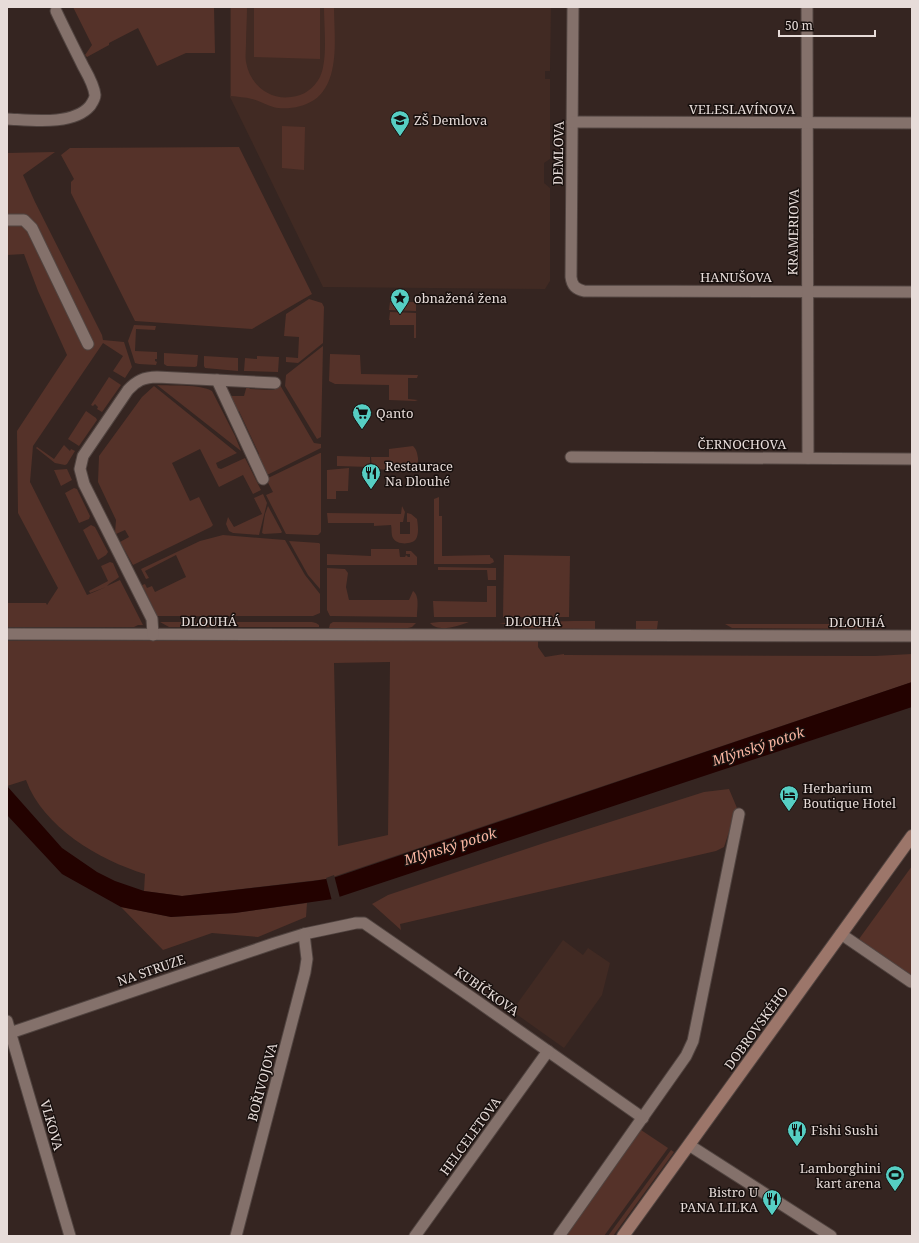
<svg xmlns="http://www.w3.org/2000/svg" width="919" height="1243" viewBox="0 0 919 1243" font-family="'Noto Serif',serif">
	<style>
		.built { fill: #412a23 }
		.green { fill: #553229; fill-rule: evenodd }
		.water { fill: #230200 }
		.pier { fill: #352521 }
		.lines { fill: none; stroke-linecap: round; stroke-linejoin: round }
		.street-casing { stroke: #514440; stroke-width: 13 }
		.secondary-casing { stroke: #514440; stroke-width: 14 }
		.street { stroke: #84716b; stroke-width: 11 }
		.secondary { stroke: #9c766a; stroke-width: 12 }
		.labels { text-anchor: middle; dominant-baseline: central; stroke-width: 3; stroke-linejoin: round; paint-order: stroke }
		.street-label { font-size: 13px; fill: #e7dcd9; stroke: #18100e }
		.poi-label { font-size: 13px; fill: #e7dcd9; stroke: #18100e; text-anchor: start }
		.water-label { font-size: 14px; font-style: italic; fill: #fbb5a1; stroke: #18100e }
	</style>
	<rect width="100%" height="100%" fill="#352521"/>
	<g class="built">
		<path d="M 230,7 L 551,7 L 550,71 L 545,71 L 545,79 L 550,79 L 550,159 L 544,163 L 544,183 L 550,188 L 550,281 L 545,289 L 323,287 L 230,97 Z"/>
		<path d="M 563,940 L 583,955 L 588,948 L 610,963 L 602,995 L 564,1048 L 512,1011 Z"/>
	</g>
	<g class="green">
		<path d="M 73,7 L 214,7 L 215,53 L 186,53 L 157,66 L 138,28 L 109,43 L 109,45 L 87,57 L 85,55 L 92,45 Z"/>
		<path d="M 231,7 L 247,7 C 247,19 246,31 246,44 C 246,50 245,56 246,62 C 250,85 269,100 291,97 C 304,96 314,88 320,77 C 328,60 324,26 324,7 L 334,7 C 334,36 341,81 314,100 C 303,107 291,109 278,108 C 269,107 261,101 252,99 C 245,97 238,97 231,96 Z"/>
		<path d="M 254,7 L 320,7 L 320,59 L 254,57 Z"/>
		<path d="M 282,126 L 305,127 L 304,170 L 282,168 Z"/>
		<path d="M 239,147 L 312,294 L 252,329 L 135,321 L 71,193 L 71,182 L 74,179 L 61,155 L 70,148 Z"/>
		<path d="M 55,152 L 23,175 L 35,202 L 102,335 L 103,340 L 124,342 L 132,367 L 125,378 L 113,371 L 123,356 L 103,343 L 33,446 L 30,482 L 87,595 L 106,587 L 90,593 L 89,591 L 108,581 L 101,566 L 110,562 L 113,563 L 119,577 C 115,581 110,582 107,586 L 120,580 L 143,625 L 138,625 L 134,627 L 7,627 L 7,603 L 46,603 L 47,605 L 58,588 L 18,513 L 17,431 L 67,355 L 38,291 L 24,254 L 7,255 L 7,153 Z"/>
		<path d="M 309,299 L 322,303 L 324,307 L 323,343 L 298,363 L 286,362 L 286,357 L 298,358 L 299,337 L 284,336 L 286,314 Z"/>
		<path d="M 390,302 L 416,302 L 416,311 L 389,310 Z"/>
		<path d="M 390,312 L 416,313 L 416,338 L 414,338 L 414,325 L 390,325 L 390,320 L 389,320 Z"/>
		<path d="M 134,325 L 156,326 L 155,330 L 136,329 L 135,351 L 157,352 L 157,359 L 155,359 L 155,361 L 157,362 L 156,365 L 139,364 L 135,363 L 128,341 Z"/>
		<path d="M 323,346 L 321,437 L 317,439 L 285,386 L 286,375 Z"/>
		<path d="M 164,353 L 198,355 L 197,366 L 195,367 L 167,366 L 164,364 Z"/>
		<path d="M 330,354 L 360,355 L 361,374 L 418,375 L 417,378 L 408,378 L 408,399 L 418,400 L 415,401 L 389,400 L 389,385 L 335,384 L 329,381 Z"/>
		<path d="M 204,356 L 238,358 L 238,371 L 205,368 L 204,366 Z"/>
		<path d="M 257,356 L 279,357 L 278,372 L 244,371 L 245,358 L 257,359 Z"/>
		<path d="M 109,377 L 121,385 L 102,412 L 97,409 L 98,407 L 95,404 L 93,406 L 91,405 Z"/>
		<path d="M 157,385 C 172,386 200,384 212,391 L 235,436 L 241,451 Z"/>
		<path d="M 247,385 L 250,389 L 274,390 L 280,385 L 314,443 L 321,444 L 321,448 L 265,476 L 256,458 L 259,454 L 239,411 L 234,411 L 230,396 L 244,396 Z"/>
		<path d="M 154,386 L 237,453 L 216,463 L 218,468 L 221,469 L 245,458 L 261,490 L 253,494 L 243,475 L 219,487 L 200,449 L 172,463 L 190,501 L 199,497 L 213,525 L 211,527 L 133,565 L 120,542 L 129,537 L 125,530 L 116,534 L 115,533 L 116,520 L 98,482 L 99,456 L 142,397 Z"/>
		<path d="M 86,411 L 96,418 L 97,420 L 79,446 L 68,439 Z"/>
		<path d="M 64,445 L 70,451 L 71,449 L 75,451 L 67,464 L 65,465 L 55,463 L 36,448 L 37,447 L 54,459 Z"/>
		<path d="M 413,446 C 417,450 417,453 418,458 C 420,475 383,469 372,469 L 371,457 L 389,457 L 389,449 Z"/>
		<path d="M 320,453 L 321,453 L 321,532 L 318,535 L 314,535 L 286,534 L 266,495 L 273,492 L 266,479 Z"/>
		<path d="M 337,456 L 370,457 L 370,467 L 337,466 Z"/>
		<path d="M 349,468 L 348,491 L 336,491 L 336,499 L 327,499 L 327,470 Z"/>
		<path d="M 67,469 L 72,480 L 61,486 L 54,470 Z"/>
		<path d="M 74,488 L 77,489 L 90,516 L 89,519 L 79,523 L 65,493 Z"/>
		<path d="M 263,494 L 267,503 L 259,535 L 233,533 L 229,531 L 226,524 L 228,517 L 234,527 L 262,514 L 254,498 Z"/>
		<path d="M 439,497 L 439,516 L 442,516 L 442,556 L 490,555 L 490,557 L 493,559 L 494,562 L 490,564 L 434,564 L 434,499 Z"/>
		<path d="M 268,506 L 282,532 L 281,533 L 264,534 L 262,533 L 265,514 Z"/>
		<path d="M 402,506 L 405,512 L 403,522 L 400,522 L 400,534 L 410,534 L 410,522 L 407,522 L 407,513 L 411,514 L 417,519 C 418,525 419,534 416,539 C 412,545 396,545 393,538 C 391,535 392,529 391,525 L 374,526 L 374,523 L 328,523 L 327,513 L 401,514 Z"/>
		<path d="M 91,525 L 95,527 L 108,552 L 106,555 L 98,560 L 83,530 Z"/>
		<path d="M 223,535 L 285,540 L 305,575 L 320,594 L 320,613 L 313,616 L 156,616 L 153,607 L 142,585 L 145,584 L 147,588 L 152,586 L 155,592 L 186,577 L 176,555 L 145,571 L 149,578 L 146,579 L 141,569 L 200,541 Z"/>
		<path d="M 289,541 L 319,543 L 320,544 L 320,589 L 308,575 Z"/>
		<path d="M 371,549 L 399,549 L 400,557 L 405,557 L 406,555 L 408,557 L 410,557 L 410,554 L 406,554 L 406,551 L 411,551 L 417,557 L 417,565 L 327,565 L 327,554 L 371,556 Z"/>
		<path d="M 504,555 L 570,556 L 569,617 L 503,617 Z"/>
		<path d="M 438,567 L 496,568 L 496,580 L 488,580 L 487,570 L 438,570 Z"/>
		<path d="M 327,568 L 345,569 L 348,573 L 346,587 L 349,600 L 409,600 L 413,591 C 420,596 417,609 417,617 L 330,616 L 327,610 Z"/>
		<path d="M 487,586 L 496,586 L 496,617 L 434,617 L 433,601 L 487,602 Z"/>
		<path d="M 573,621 L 595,621 L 595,629 L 526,628 L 499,623 Z"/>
		<path d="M 636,621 L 658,621 L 657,629 L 636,629 Z"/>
		<path d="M 160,622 L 312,622 L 316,623 L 319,625 L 319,627 L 169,627 Z"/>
		<path d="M 333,622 L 416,623 L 412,627 L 408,628 L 329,628 L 330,624 Z"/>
		<path d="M 439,622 L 469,622 C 458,626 439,633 430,623 Z"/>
		<path d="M 725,624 L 884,624 L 882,629 L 732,628 Z"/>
		<path d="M 7,641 L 538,641 L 538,647 L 545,657 L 564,654 L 564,655 L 875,656 L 912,654 L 912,682 L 327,879 L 182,896 L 144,891 L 145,874 C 99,860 43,827 26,780 L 7,786 ZM 390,662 L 388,835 L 338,846 L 334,663 Z"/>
		<path d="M 729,789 L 737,808 L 724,847 L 716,851 L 400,924 L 401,930 L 372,904 L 388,895 L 544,843 L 704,792 Z"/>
		<path d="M 912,866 L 912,978 L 859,939 Z"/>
		<path d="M 307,903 L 306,917 L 258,937 L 212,933 L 163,950 L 121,907 L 171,917 L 235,913 Z"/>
		<path d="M 641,1130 L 668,1148 L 604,1236 L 566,1236 Z"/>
		<path d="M 671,1150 L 674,1152 L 613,1236 L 608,1236 Z"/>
	</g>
	<path class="water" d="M 912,682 L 912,707 L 333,899 L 235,913 L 171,917 L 121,907 L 62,874 L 7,815 L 7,786 L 62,848 L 97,872 L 115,881 L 144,891 L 182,896 L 313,881 L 333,878 Z"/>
	<path class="pier" d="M 334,875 L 340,898 L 332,901 L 326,878 Z"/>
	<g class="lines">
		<g class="street-casing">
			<g id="street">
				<path d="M 573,7 L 571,277 C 572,286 576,289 584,291 L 912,292"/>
				<path d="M 807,7 L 808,458"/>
				<path d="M 7,119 C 30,120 73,126 90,106 C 92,103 95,99 95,95 C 94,85 88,75 83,66 C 74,48 65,30 56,11"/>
				<path d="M 572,122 L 912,123"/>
				<path d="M 7,220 L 24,220 L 32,228 L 88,344"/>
				<path d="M 217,380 L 263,479"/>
				<path d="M 571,457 L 912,459"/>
				<path d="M 7,634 L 912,636"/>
				<path d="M 153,635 L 152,619 L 84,484 L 80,469 L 83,456 L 128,390 C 136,381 144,377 157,377 L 275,383"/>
				<path d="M 841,934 L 911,982"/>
				<path d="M 7,1021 L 70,1236"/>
				<path d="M 7,1034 L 275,943 L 304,934 L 356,923 L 364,923 L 474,999 L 643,1118"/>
				<path d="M 689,1145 L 831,1236"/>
				<path d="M 236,1236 L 305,972 L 307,959 L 304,934"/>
				<path d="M 415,1236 L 548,1051"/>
				<path d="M 559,1236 L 686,1056 L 693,1041 L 739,814"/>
			</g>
		</g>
		<g class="secondary-casing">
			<path id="secondary" d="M 623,1236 L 912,836"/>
		</g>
		<use href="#street" class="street"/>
		<use href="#secondary" class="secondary"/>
	</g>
	<defs>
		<g id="school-pin" transform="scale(1)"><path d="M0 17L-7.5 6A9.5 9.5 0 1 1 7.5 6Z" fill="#56cec3" stroke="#18100e"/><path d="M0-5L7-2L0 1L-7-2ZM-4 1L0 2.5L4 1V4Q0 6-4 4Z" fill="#111"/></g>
		<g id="sight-pin" transform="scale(1)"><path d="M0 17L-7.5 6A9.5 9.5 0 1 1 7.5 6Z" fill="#56cec3" stroke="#18100e"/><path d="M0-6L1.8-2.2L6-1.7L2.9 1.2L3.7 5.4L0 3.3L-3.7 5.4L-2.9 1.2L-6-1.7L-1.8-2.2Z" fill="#111"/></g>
		<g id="supermarket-pin" transform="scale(1)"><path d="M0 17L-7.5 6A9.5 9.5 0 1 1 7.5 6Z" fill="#56cec3" stroke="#18100e"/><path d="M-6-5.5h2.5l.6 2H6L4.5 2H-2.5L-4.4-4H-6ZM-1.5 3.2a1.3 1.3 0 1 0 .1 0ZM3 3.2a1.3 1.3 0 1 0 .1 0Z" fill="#111"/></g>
		<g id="restaurant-pin" transform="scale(1)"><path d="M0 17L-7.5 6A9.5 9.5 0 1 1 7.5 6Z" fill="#56cec3" stroke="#18100e"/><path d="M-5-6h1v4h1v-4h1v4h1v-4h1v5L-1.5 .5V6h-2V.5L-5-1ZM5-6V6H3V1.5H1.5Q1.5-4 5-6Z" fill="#111"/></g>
		<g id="hotel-pin" transform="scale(1)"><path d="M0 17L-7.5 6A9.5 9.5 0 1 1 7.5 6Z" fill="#56cec3" stroke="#18100e"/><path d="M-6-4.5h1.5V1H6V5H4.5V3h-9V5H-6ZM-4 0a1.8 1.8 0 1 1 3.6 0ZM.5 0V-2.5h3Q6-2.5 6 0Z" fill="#111"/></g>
		<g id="stadium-pin" transform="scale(1)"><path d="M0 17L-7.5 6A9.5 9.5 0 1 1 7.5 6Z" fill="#56cec3" stroke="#18100e"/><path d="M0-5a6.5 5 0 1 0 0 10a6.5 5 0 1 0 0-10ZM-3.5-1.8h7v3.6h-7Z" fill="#111"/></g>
	</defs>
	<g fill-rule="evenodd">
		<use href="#school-pin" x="400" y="120"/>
		<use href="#sight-pin" x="400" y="298"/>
		<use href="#supermarket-pin" x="362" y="413"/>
		<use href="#restaurant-pin" x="371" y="473"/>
		<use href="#hotel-pin" x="789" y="795"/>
		<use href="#restaurant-pin" x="797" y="1130"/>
		<use href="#stadium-pin" x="895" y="1175"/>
		<use href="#restaurant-pin" x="772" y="1199"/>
	</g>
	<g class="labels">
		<g class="street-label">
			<text x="742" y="109">VELESLAVÍNOVA</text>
			<text transform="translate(558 153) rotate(-89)">DEMLOVA</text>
			<text transform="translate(793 232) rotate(-89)">KRAMERIOVA</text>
			<text x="736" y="277">HANUŠOVA</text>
			<text x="742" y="444">ČERNOCHOVA</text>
			<text x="209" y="621">DLOUHÁ</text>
			<text x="533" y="621">DLOUHÁ</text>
			<text x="857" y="622">DLOUHÁ</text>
			<text transform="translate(151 970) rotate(-19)">NA STRUZE</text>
			<text transform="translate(487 991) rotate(35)">KUBÍČKOVA</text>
			<text transform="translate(756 1028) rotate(-54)">DOBROVSKÉHO</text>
			<text transform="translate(262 1082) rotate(-75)">BOŘIVOJOVA</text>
			<text transform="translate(52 1125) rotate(74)">VLKOVA</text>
			<text transform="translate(470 1136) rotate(-54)">HELCELETOVA</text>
		</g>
		<g class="poi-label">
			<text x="414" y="120">ZŠ Demlova</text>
			<text x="414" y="298">obnažená žena</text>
			<text x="376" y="413">Qanto</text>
			<text x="385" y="466">Restaurace<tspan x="385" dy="15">Na Dlouhé</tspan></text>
			<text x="803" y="788">Herbarium<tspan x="803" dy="15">Boutique Hotel</tspan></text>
			<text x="811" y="1130">Fishi Sushi</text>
			<text x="881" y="1168" text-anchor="end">Lamborghini<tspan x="881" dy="15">kart arena</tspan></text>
			<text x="758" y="1192" text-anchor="end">Bistro U<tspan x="758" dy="15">PANA LILKA</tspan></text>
		</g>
		<g class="water-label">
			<text transform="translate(758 746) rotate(-18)">Mlýnský potok</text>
			<text transform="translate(450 846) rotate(-17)">Mlýnský potok</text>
		</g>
	</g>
	<rect width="919" height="1243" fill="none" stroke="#e7dcd9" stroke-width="16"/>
	<path d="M779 30v6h96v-6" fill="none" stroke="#e7dcd9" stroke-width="2"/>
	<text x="785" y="30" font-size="12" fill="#e7dcd9" stroke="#18100e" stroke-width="3" paint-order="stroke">50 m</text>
</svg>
